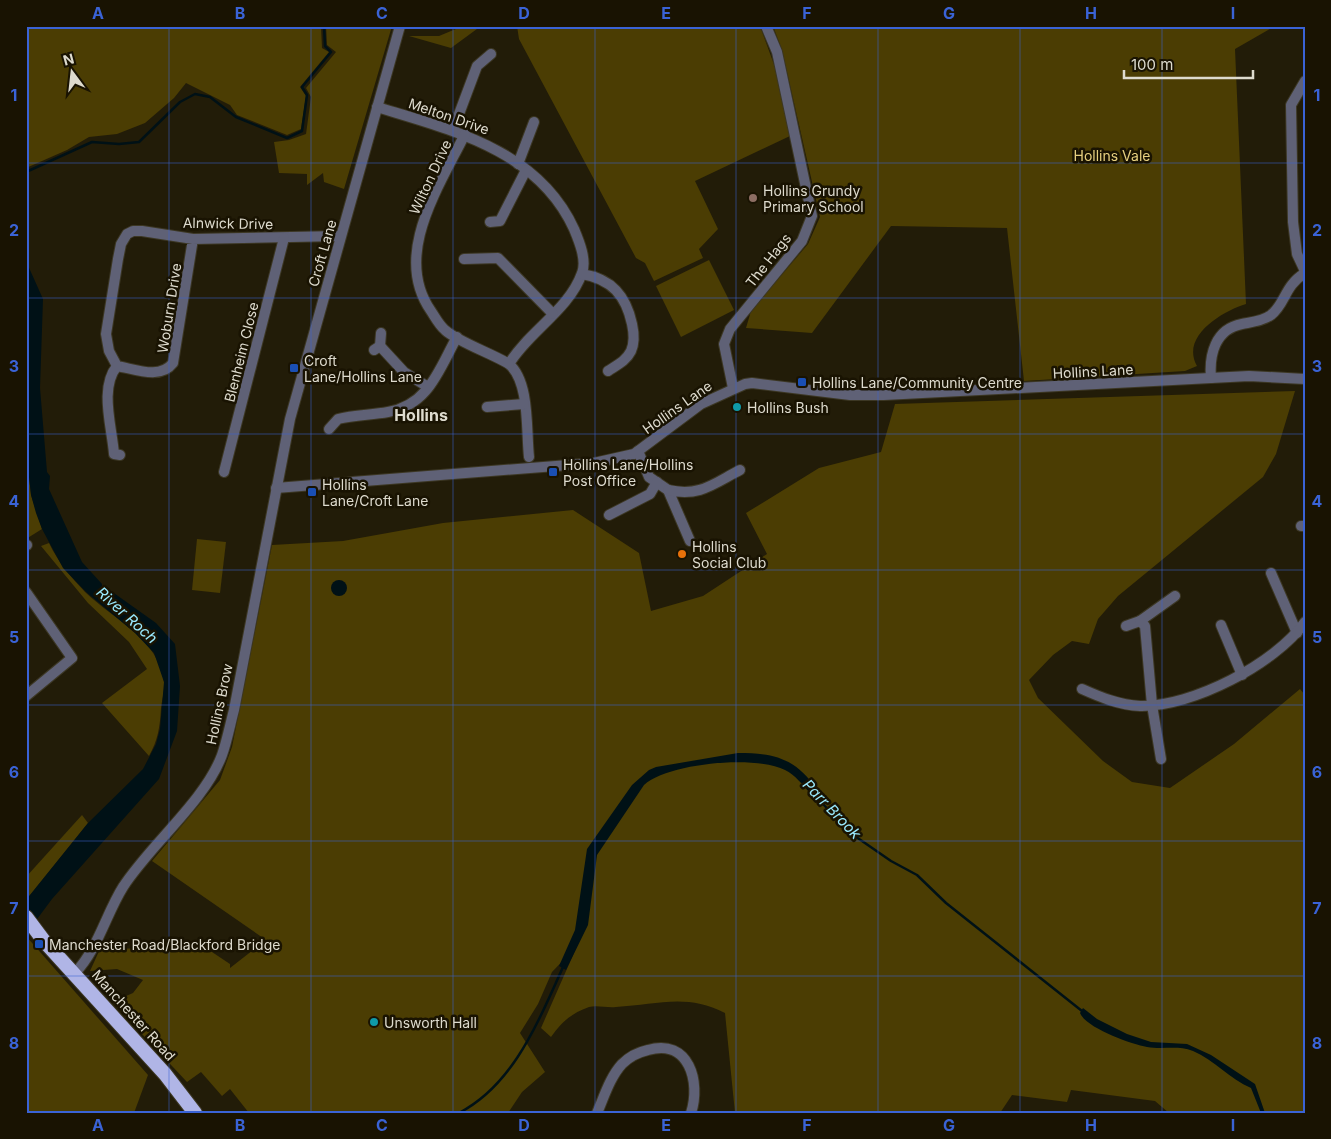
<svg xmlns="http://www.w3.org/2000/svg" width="1331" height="1139" viewBox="0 0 1331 1139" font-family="Inter,sans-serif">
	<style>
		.green { fill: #4b3d03 }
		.water { fill: #001116 }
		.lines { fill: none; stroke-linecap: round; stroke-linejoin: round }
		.stream { stroke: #001116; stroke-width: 2.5 }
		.minor-casing { stroke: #3c3724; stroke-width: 12 }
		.tertiary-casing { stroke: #3c3724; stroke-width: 12 }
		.trunk-casing { stroke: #3c3724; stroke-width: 16 }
		.minor { stroke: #5f6176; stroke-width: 10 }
		.tertiary { stroke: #5f6176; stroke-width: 10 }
		.trunk { stroke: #b0b5e6; stroke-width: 14 }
		.grid { fill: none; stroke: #3a63d6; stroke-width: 1; stroke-opacity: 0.55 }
		.education-dot { fill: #8d6e63; stroke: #191302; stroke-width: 2 }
		.transit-dot { fill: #1a4fb4; stroke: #191302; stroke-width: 2 }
		.culture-dot { fill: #0f9aa8; stroke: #191302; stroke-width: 2 }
		.food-dot { fill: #e8710a; stroke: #191302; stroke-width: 2 }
		.labels { text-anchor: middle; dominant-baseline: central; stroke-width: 5; stroke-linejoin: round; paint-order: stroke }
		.street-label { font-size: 14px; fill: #dedbce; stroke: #191302 }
		.park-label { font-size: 14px; fill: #e6cf7f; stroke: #191302 }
		.poi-label { font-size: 14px; fill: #dedbce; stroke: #191302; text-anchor: start }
		.water-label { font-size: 15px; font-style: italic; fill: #99e9fd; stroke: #191302 }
		.quarter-label { font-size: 16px; font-weight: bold; fill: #dedbce; stroke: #191302 }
		.neatline { fill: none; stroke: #3a63d6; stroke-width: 2 }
		.grid-label { font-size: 16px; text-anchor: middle; font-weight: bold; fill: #3a63d6 }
	</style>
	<rect width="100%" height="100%" fill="#221c08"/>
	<g class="green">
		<path d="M 26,26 L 321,26 L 322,48 L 329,52 L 300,87 L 306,96 L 301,129 L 287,135 L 237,115 L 230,105 L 186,83 L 174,98 L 145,123 L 117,134 L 89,137 L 67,150 L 26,168 Z"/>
		<path d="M 326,26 L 392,26 L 344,189 L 324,182 L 323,173 L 307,185 L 307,174 L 279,173 L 274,142 L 289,140 L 306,134 L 311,97 L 306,88 L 336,52 L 327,45 Z"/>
		<path d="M 463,26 L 481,26 L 451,48 L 409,36 L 439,36 Z"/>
		<path d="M 517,26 L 760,26 L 776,70 L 790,136 L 695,181 L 718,229 L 699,249 L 703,258 L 654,281 L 645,263 L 636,258 L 519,39 Z"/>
		<path d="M 773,26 L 1275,26 L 1235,49 L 1246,304 C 1223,311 1180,336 1197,366 L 1185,371 L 1024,381 L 1007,228 L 891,226 L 812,333 L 746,328 L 751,311 L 808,244 L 820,217 L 782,50 Z"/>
		<path d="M 709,260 L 734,310 L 681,337 L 656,286 Z"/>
		<path d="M 1295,391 L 1276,454 L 1263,477 L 1118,596 L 1098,619 L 1089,644 L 1072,641 L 1053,655 L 1029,680 L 1038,698 L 1103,761 L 1132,782 L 1170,788 L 1234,744 L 1300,689 L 1305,695 L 1305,1113 L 1169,1113 L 1155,1101 L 1071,1090 L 1067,1102 L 1012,1095 L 1000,1113 L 735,1113 L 725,1013 C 686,993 657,1005 616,1007 C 607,1008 597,1005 589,1007 C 570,1014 562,1022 551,1037 L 541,1028 L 577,946 L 552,972 L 538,1004 L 520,1033 L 545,1072 L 522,1092 L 508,1113 L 249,1113 L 230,1089 L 222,1096 L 201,1072 L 187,1082 L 112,1002 L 133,993 L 143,980 L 117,969 L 90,971 L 100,949 L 160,948 L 212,952 L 230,964 L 230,968 L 266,940 L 152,861 L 220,780 L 232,747 L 272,545 L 343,541 L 443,523 L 573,510 L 639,553 L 651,611 L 703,596 L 767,554 L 746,513 L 819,468 L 881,452 L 895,404 Z"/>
		<path d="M 26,449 L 31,495 L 42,529 L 26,539 Z"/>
		<path d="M 197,539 L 226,542 L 220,593 L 192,590 Z"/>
		<path d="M 49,543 C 58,562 71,577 85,592 C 113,619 159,639 164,682 C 165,691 162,699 161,708 C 160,727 158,740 149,756 L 102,703 L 147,669 L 129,642 L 88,603 L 41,546 Z"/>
		<path d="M 82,815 L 88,823 L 26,900 L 26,877 Z"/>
		<path d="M 26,936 L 148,1075 L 134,1113 L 26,1113 Z"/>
	</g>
	<g class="water">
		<path d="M 26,261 L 43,299 L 40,388 L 47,472 L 50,476 L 49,489 L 82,562 L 102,584 L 102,589 L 111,591 L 156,623 L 175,644 L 180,686 L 177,731 L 159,779 L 52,899 L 26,934 L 26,900 L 88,823 L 143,769 L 156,744 L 160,729 L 164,682 L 154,653 L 135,633 L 86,592 L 63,568 L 42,529 L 36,513 L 31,495 L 26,449 Z"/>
		<circle cx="339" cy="588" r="8"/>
		<path d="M 738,753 C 774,753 796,758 817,790 L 810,793 C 803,785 795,775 785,770 C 755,755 669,763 644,785 L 597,855 L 588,925 L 566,970 L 559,966 L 575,930 L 587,849 L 632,785 L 649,770 L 656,767 Z"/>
		<path d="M 1083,1008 L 1097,1019 L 1127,1034 L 1151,1042 L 1187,1044 L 1211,1055 L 1255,1084 L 1265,1113 L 1261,1113 L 1251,1088 C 1230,1079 1214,1060 1193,1051 C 1177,1045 1163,1050 1147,1047 C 1131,1044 1086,1028 1080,1013 Z"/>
	</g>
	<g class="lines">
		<g class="stream">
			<path d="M 26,172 L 92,142 L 119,144 L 139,142 L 180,102 L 195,94 L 210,97 L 236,117 L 287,138 L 302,131 L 307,95 L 302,87 L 331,52 L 325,46 L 324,26"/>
			<path d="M 812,788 L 824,805 L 849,832 L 891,861 L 917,875 L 946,903 L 1082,1011"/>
			<path d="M 459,1113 C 515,1084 539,1019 564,965"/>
		</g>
		<g class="minor-casing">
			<g id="minor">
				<path d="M 1305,81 L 1291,105 L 1293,222 L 1297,254 L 1305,271"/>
				<path d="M 377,107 C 452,130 538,150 574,229 C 579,241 587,260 582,273 C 569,310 529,331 509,364 C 530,382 526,430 529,457"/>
				<path d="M 453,130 L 477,66 L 491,54"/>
				<path d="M 465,134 C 439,187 392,255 431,311 C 435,317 439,325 445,330 C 458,342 491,353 509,364"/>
				<path d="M 518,164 L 534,122"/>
				<path d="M 490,222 L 500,221 L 526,170"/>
				<path d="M 193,239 L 173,363 C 160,380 135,369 117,366 L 109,351 L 106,334 L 118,259 L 121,244 L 127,234 L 133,231 L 142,231 L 193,239 L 340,236"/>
				<path d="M 464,259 L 498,258 L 553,314"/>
				<path d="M 582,274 C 612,279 626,296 632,324 C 634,333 635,342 631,351 C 626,361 617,365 608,371"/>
				<path d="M 380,346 L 381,333"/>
				<path d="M 374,350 L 380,346 L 404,372 L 428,387"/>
				<path d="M 117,366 C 99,388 112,427 114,454 L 120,455"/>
				<path d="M 1211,378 C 1209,355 1215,329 1242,324 C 1252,322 1263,321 1271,315 C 1286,303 1284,286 1305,273"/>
				<path d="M 733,388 L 724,344 L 730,329 L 802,241 L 812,216 L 777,52 L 766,26"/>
				<path d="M 487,407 L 524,404"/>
				<path d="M 329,429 L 338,419 C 354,415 371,415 388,412 C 429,405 439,369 457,337"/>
				<path d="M 638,451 L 649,477 L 668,490 L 690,541"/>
				<path d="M 224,472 L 284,238"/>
				<path d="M 276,488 L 594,463 L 634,454 L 701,404 L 745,384 L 752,383 L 850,395 L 884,395 L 1249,376 L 1305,379"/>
				<path d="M 668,490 C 700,497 713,484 740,470"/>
				<path d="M 609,515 L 650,494 L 657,482"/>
				<path d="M 1301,526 L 1305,526"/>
				<path d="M 26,545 L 27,545"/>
				<path d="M 1271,573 L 1297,633"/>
				<path d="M 26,592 L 72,658 L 26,696"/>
				<path d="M 1221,625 L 1242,675"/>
				<path d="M 1126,626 L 1140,621"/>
				<path d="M 1082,689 C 1100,697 1119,705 1140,706 C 1192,707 1275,664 1305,622"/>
				<path d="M 1161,759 L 1152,705 L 1145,626 L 1140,621 L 1175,596"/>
				<path d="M 597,1113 C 604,1097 610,1077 622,1064 C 629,1057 639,1052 648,1050 C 689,1038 701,1082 691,1113"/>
			</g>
		</g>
		<g class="tertiary-casing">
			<path id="tertiary" d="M 75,973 C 98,949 106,914 123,887 C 150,845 205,801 222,755 C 227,741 230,725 234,710 L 290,419 L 400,26"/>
		</g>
		<g class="trunk-casing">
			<path id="trunk" d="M 26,917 L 44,941 L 165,1074 L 195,1113"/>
		</g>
		<use href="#minor" class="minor"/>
		<use href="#tertiary" class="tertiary"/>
		<use href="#trunk" class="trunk"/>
	</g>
	<path class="grid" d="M 169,26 L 169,1113M 311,26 L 311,1113M 453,26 L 453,1113M 595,26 L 595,1113M 736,26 L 736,1113M 878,26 L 878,1113M 1020,26 L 1020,1113M 1162,26 L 1162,1113M 26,163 L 1305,163M 26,298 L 1305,298M 26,434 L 1305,434M 26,570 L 1305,570M 26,705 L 1305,705M 26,841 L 1305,841M 26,976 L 1305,976"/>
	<circle class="education-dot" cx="753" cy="198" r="5"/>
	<g class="transit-dot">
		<rect x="289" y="363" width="10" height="10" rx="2.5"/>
		<rect x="797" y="377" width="10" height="10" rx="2.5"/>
		<rect x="548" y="467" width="10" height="10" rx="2.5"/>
		<rect x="307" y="487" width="10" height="10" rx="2.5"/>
		<rect x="34" y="939" width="10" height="10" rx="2.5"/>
	</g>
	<g class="culture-dot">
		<circle cx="737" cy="407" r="5"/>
		<circle cx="374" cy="1022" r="5"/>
	</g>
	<circle class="food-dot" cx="682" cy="554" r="5"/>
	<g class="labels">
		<g class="street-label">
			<text transform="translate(449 116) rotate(19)">Melton Drive</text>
			<text transform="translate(430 177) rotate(-65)">Wilton Drive</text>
			<text transform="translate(228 223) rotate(1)">Alnwick Drive</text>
			<text transform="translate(322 253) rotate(-74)">Croft Lane</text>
			<text transform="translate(768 260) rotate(-52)">The Hags</text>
			<text transform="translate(169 308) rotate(-81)">Woburn Drive</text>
			<text transform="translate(241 352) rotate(-76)">Blenheim Close</text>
			<text transform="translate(1093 371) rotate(-3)">Hollins Lane</text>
			<text transform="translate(677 407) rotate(-35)">Hollins Lane</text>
			<text transform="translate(219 704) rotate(-78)">Hollins Brow</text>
			<text transform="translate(134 1015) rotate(48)">Manchester Road</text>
		</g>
		<g class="park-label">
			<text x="1112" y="155">Hollins Vale</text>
		</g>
		<g class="poi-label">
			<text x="763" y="190">Hollins Grundy<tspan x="763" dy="16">Primary School</tspan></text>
			<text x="304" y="360">Croft<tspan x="304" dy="16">Lane/Hollins Lane</tspan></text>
			<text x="812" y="382">Hollins Lane/Community Centre</text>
			<text x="747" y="407">Hollins Bush</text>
			<text x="563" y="464">Hollins Lane/Hollins<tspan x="563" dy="16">Post Office</tspan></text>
			<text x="322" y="484">Hollins<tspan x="322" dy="16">Lane/Croft Lane</tspan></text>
			<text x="692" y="546">Hollins<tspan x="692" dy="16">Social Club</tspan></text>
			<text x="49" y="944">Manchester Road/Blackford Bridge</text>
			<text x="384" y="1022">Unsworth Hall</text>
		</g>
		<g class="water-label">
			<text transform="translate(127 615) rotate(42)">River Roch</text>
			<text transform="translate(832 809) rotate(46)">Parr Brook</text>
		</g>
		<g class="quarter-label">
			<text x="421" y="415">Hollins</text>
		</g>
	</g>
	<rect width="1331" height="1139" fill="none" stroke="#191302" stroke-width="55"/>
	<g transform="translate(72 72) rotate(345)" stroke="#191302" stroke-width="4" paint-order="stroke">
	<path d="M0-4L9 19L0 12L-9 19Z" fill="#dedbce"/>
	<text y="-8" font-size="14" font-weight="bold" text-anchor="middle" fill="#dedbce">N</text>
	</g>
	<path d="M1124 70v8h129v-8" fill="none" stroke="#dedbce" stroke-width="2.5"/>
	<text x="1131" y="70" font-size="15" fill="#dedbce" stroke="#191302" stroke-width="4" paint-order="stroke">100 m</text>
	<rect x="28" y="28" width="1276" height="1084" class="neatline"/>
	<g class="grid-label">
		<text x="98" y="19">A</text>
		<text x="240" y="19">B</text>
		<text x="382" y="19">C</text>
		<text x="524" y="19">D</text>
		<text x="666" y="19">E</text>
		<text x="807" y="19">F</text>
		<text x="949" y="19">G</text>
		<text x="1091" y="19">H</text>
		<text x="1233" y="19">I</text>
		<text x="14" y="101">1</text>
		<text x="1317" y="101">1</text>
		<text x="14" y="236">2</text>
		<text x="1317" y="236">2</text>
		<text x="14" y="372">3</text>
		<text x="1317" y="372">3</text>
		<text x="14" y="507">4</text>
		<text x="1317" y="507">4</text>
		<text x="14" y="643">5</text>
		<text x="1317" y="643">5</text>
		<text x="14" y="778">6</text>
		<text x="1317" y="778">6</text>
		<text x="14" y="914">7</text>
		<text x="1317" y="914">7</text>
		<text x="14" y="1049">8</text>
		<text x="1317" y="1049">8</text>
		<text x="98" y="1131">A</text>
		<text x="240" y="1131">B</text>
		<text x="382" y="1131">C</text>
		<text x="524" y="1131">D</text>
		<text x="666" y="1131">E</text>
		<text x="807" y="1131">F</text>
		<text x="949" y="1131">G</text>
		<text x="1091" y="1131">H</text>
		<text x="1233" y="1131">I</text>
	</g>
</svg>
